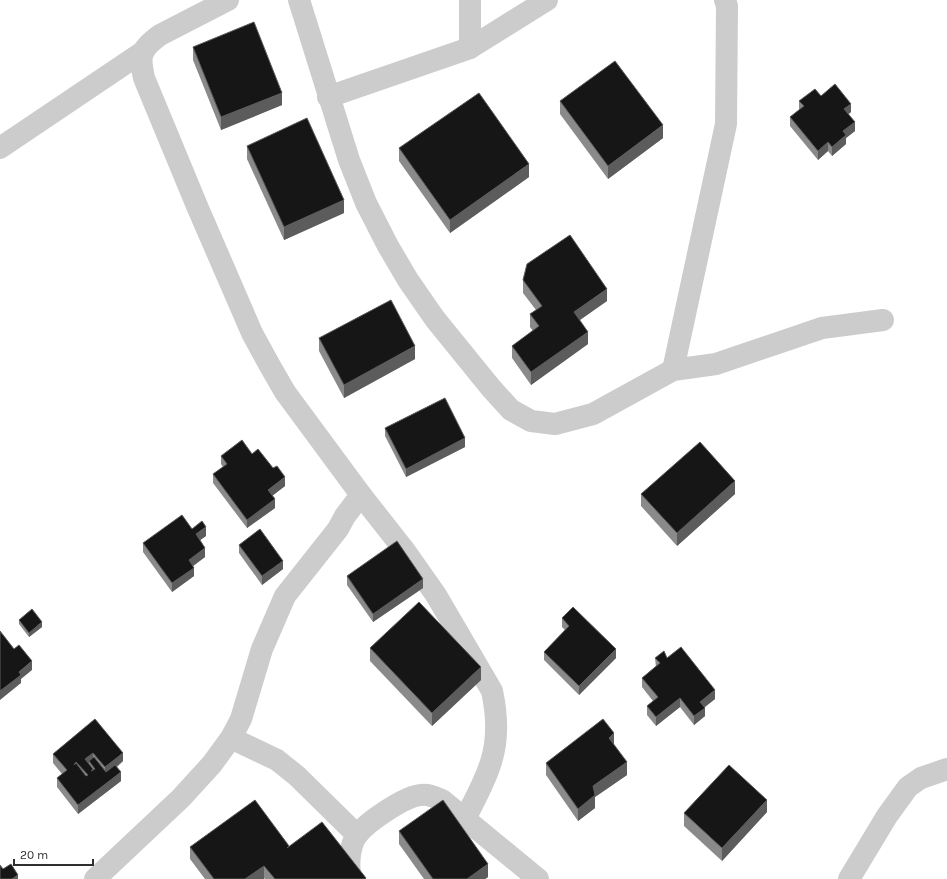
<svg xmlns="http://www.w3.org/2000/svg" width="947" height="879" viewBox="0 0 947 879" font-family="Karla,sans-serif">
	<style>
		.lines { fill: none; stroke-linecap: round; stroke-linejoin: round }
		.street { stroke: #ccc; stroke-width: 22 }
		.wall { fill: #8a8a8a }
		.shaded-wall { fill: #5c5c5c }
		.building { fill: #161616; stroke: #5c5c5c; fill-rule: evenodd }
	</style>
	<rect width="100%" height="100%" fill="#fff"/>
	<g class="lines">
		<g class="street">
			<path d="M 228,0 L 160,35 C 140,50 139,55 144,78 L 197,206 L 252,333 L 270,366 L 285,392 L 361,495 L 405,551 L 436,595 L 492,691 C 497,714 498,740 491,762 C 485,782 474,801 465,819"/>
			<path d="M 299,0 L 349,160 L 366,203 L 388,246 L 408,280 L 435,319 L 491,388 L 511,410 L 531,421 L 555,424 L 593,414 L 673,370 L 716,364 L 822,328 L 883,320"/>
			<path d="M 470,0 L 470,48"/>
			<path d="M 328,97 L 470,48 L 547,0"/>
			<path d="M 0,148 L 144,51"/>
			<path d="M 673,370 L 726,124 L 727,6 L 725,0"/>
			<path d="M 231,738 L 277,760 L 297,776 L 357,835"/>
			<path d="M 95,879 L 181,798 L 212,764 L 231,738 L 241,719 L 262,649 L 285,596 L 338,529 L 345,516 L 361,495"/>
			<path d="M 351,879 C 348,866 349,846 357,835 C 367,822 405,796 421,795 C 429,794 435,797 442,800 L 538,879"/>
			<path d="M 849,879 L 887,816 L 908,787 L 921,778 L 947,769"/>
		</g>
	</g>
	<g class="wall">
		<path d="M 193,47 L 282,105 L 221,130 L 193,60 Z"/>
		<path d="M 821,96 L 851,112 L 848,114 L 855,131 L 846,138 L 846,144 L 832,156 L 828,151 L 818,160 L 790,126 L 790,117 L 799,110 L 799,101 Z"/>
		<path d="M 560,101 L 663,138 L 608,179 L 560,114 Z"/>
		<path d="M 247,146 L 344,213 L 284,240 L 247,159 Z"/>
		<path d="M 399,148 L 529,177 L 450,233 L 399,161 Z"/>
		<path d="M 523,280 L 607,301 L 580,320 L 588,344 L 531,385 L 512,358 L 512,346 L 533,331 L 530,327 L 530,314 L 536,310 L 523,293 Z"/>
		<path d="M 319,338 L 415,359 L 344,398 L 319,351 Z"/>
		<path d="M 385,428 L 465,447 L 406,477 L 385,436 Z"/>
		<path d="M 252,454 L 285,486 L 272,496 L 275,508 L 247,528 L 213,483 L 213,474 L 223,467 L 221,464 L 221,456 Z"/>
		<path d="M 641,494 L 735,494 L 677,546 L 641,506 Z"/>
		<path d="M 192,529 L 206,536 L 200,540 L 205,557 L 193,566 L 194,576 L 172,592 L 143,552 L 143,543 Z"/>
		<path d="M 239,545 L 283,569 L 262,585 L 239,553 Z"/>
		<path d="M 347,576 L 423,588 L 373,622 L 347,585 Z"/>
		<path d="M 562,618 L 616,658 L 579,695 L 544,660 L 544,652 L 565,630 L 562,627 Z"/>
		<path d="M 19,620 L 42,627 L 29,637 L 19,624 Z"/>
		<path d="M 370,648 L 481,680 L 432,726 L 370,661 Z"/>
		<path d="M 655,658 L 667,658 L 715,699 L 704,707 L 705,716 L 694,725 L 680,707 L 656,726 L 647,715 L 647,706 L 653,701 L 642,687 L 642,678 L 656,667 Z"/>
		<path d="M 95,719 L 123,761 L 117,767 L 121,781 L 78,814 L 57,787 L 57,778 L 62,774 L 53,763 L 53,754 Z"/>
		<path d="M 614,745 L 627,775 L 595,797 L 595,808 L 578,821 L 546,775 L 546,763 Z"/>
		<path d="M 767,812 L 722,861 L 684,826 L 684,813 Z"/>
		<path d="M 399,831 L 488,877 L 485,879 L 424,879 L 399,844 Z"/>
		<path d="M 190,847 L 289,847 L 366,879 L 265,879 L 264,878 L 264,879 L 205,879 L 190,859 Z"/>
	</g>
	<g class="shaded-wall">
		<path d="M 282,93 L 282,105 L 221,130 L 221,117 Z"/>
		<path d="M 851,104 L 851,112 L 844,118 L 844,109 Z"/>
		<path d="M 855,122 L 855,131 L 846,138 L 846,144 L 832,156 L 832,147 L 843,131 Z"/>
		<path d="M 663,125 L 663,138 L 608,179 L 608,166 Z"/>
		<path d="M 828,142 L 828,151 L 818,160 L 818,151 Z"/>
		<path d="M 529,164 L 529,177 L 450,233 L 450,220 Z"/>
		<path d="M 344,200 L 344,213 L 284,240 L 284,227 Z"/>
		<path d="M 607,289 L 607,301 L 574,324 L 574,312 Z"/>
		<path d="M 588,332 L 588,344 L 531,385 L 531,372 Z"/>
		<path d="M 415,346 L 415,359 L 344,398 L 344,385 Z"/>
		<path d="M 465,438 L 465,447 L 406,477 L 406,469 Z"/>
		<path d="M 285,477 L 285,486 L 268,499 L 268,490 Z"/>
		<path d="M 735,481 L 735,494 L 677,546 L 677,533 Z"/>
		<path d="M 275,499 L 275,508 L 247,528 L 247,520 Z"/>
		<path d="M 206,527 L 206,536 L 196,543 L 196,534 Z"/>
		<path d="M 205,548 L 205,557 L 189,569 L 189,560 Z"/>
		<path d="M 283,561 L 283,569 L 262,585 L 262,576 Z"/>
		<path d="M 194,568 L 194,576 L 172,592 L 172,583 Z"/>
		<path d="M 423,579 L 423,588 L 373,622 L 373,614 Z"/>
		<path d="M 42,622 L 42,627 L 29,637 L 29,633 Z"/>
		<path d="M 616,649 L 616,658 L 579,695 L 579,686 Z"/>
		<path d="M 32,661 L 32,670 L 21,679 L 21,683 L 0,700 L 0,691 L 19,672 Z"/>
		<path d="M 481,667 L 481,680 L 432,726 L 432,713 Z"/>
		<path d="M 715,690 L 715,699 L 700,711 L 700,702 Z"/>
		<path d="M 680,698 L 680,707 L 656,726 L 656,717 Z"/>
		<path d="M 705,708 L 705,716 L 694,725 L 694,716 Z"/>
		<path d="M 614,733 L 614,746 L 609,738 Z"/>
		<path d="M 93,753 L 93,761 L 89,761 L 89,765 L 85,759 Z"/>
		<path d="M 123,753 L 123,761 L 105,776 L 105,767 Z"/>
		<path d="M 627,762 L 627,775 L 595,797 L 595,808 L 578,821 L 578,809 L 593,786 Z"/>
		<path d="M 121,772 L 121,781 L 78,814 L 78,805 Z"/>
		<path d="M 767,800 L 767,812 L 722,861 L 722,848 Z"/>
		<path d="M 488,864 L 488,877 L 485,879 L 467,879 Z"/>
		<path d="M 264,866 L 264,879 L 245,879 Z"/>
		<path d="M 18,875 L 18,879 L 12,879 Z"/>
	</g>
	<g class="building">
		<path d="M 254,22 L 282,93 L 221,117 L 193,47 Z"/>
		<path d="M 615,61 L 663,125 L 608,166 L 560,101 Z"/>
		<path d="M 835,84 L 851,104 L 844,109 L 855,122 L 843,131 L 846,135 L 832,147 L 828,142 L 818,151 L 790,117 L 804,106 L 799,101 L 815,89 L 821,96 Z"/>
		<path d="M 479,93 L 529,164 L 450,220 L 399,148 Z"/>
		<path d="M 307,118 L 344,200 L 284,227 L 247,146 Z"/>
		<path d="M 570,235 L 607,289 L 574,312 L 588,332 L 531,372 L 512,346 L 539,326 L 530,314 L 542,306 L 523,280 L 527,264 Z"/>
		<path d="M 391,300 L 415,346 L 344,385 L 319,338 Z"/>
		<path d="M 445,398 L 465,438 L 406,469 L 385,428 Z"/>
		<path d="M 242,440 L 252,454 L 258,449 L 273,468 L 277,466 L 285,477 L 268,490 L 275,499 L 247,520 L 213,474 L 227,464 L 221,456 Z"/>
		<path d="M 700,442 L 735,481 L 677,533 L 641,494 Z"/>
		<path d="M 182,515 L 192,529 L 202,521 L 206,527 L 196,534 L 205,548 L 189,560 L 194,568 L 172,583 L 143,543 Z"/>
		<path d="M 260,529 L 283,561 L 262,576 L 239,545 Z"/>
		<path d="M 397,541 L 423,579 L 373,614 L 347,576 Z"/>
		<path d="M 419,602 L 481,667 L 432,713 L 370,648 Z"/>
		<path d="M 573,607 L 616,649 L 579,686 L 544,652 L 569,626 L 562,618 Z"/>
		<path d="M 32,609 L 42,622 L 29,633 L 19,620 Z"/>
		<path d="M 0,631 L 14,649 L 19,645 L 32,661 L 19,672 L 21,675 L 0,691 Z"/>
		<path d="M 681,647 L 715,690 L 700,702 L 705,708 L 694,716 L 680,698 L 656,717 L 647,706 L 658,697 L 642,678 L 660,663 L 655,658 L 664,651 L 667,658 Z"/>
		<path d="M 95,719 L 123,753 L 105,767 L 93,753 L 85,759 L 93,769 L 91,771 L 95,769 L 89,761 L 94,757 L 106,772 L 115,765 L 121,772 L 78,805 L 57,778 L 67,770 L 53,754 ZM 76,762 L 88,775 L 86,776 L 76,763 L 74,765 Z"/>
		<path d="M 603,719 L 614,733 L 609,738 L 627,762 L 593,786 L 595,795 L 578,809 L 546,763 Z"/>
		<path d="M 729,765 L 767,800 L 722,848 L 684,813 Z"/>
		<path d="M 255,800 L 289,846 L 287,848 L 322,822 L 366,878 L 365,879 L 275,879 L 264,866 L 245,879 L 214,879 L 190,847 Z"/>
		<path d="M 443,800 L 488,864 L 467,879 L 433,879 L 399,831 Z"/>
		<path d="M 11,864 L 18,875 L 12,879 L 0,879 L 0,865 L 3,869 Z"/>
	</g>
	<path d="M14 859v6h79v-6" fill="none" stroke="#2f2f2f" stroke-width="2"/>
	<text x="20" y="859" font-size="12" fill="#2f2f2f" stroke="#ffffff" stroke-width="3" paint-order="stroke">20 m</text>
</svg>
